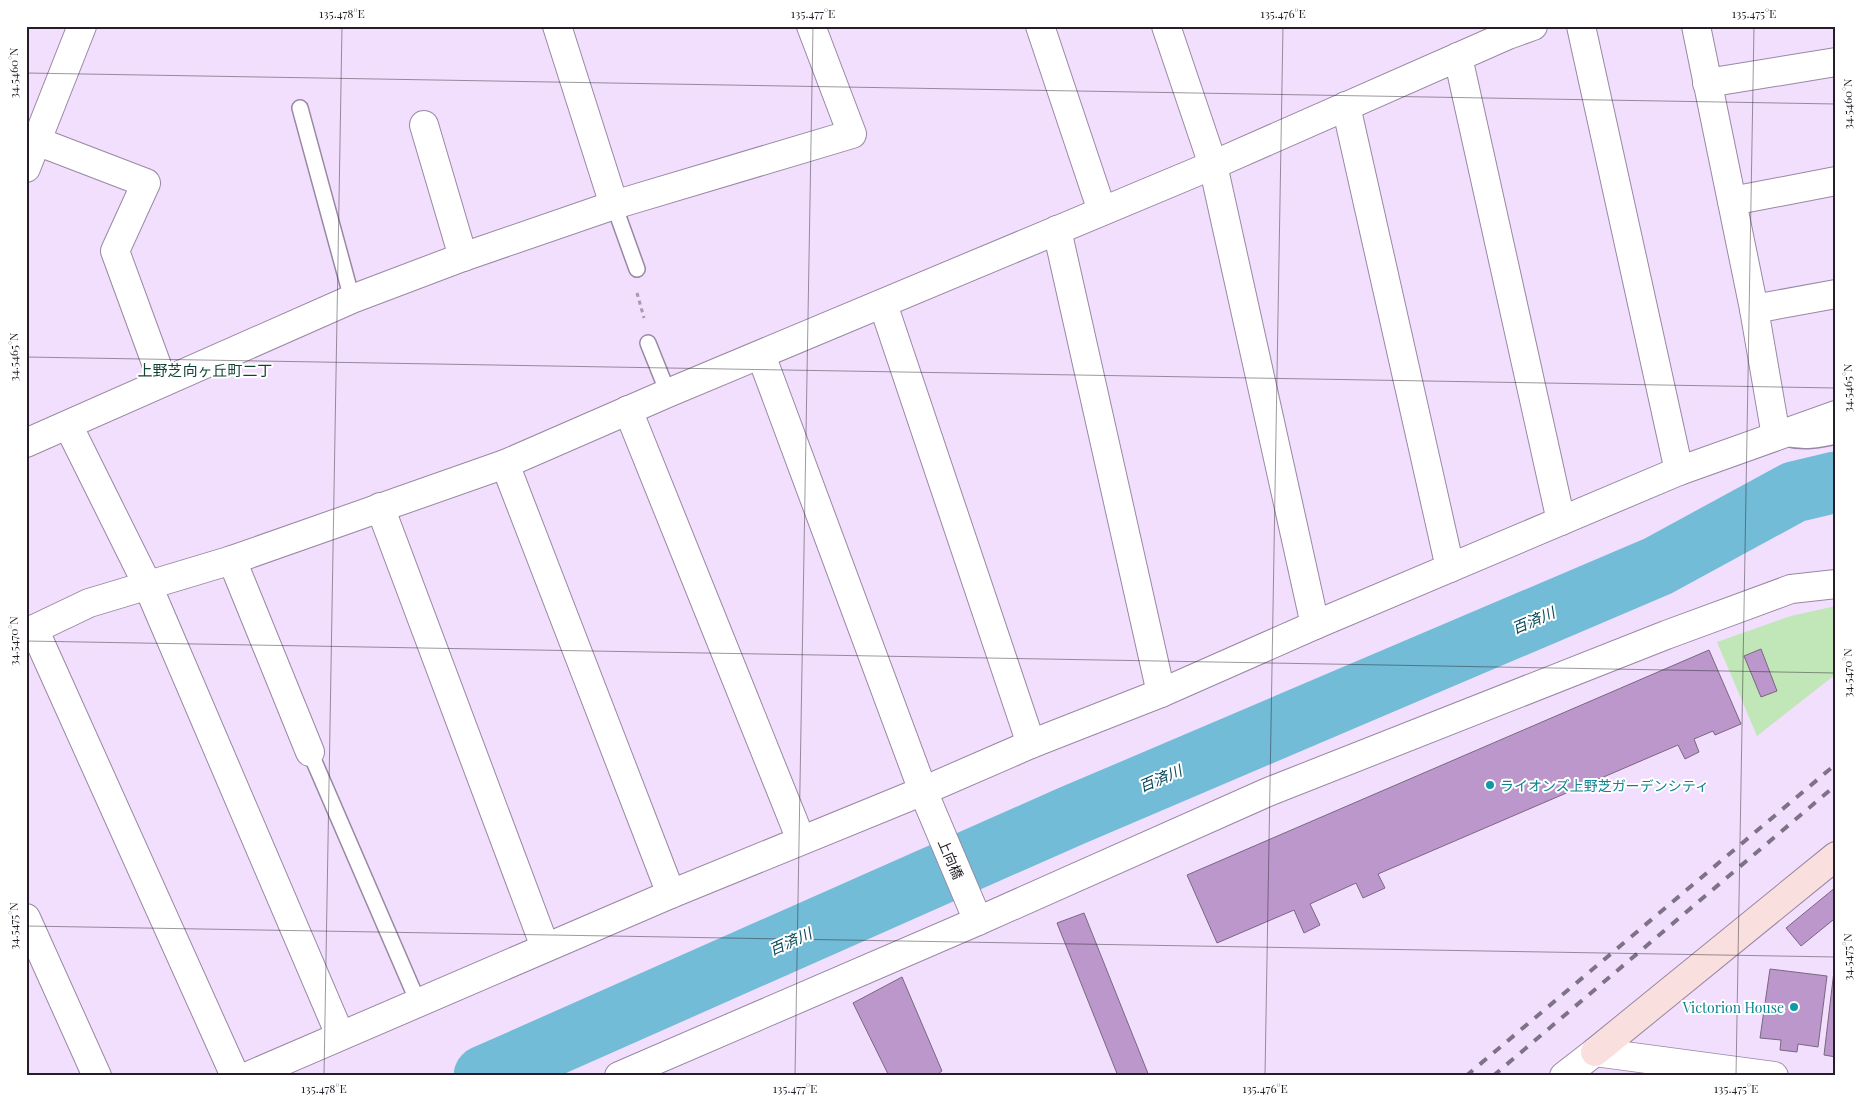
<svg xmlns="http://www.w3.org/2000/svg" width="1862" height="1102" viewBox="0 0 1862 1102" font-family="'Playfair Display','Noto Sans JP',serif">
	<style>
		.green { fill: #c1e6b8 }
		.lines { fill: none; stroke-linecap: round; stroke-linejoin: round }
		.river { stroke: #72bcd7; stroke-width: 61 }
		.building { fill: #bb97cb; stroke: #796780 }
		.lane-casing { stroke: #9988a3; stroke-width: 18 }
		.street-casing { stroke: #9988a3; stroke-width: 30 }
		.secondary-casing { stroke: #9988a3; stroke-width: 30 }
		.path { stroke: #a799b0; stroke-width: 3; stroke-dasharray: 4 4; stroke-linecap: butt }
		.lane { stroke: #fff; stroke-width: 15 }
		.street { stroke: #fff; stroke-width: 28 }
		.secondary { stroke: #f9dfde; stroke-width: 28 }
		.rail { stroke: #7e7386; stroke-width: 4; stroke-dasharray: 9 9; stroke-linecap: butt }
		.ticks { fill: none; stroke: #251e29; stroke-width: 1; stroke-opacity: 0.45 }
		.culture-dot { fill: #0f9aa8; stroke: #fff; stroke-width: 2 }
		.labels { text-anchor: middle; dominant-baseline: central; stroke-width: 4; stroke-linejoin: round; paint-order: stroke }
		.culture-label { font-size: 14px; fill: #0d838f; stroke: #fff; text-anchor: start }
		.street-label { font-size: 14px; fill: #251e29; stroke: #fff }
		.neighbourhood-label { font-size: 15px; fill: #134433; stroke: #fff }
		.water-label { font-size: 15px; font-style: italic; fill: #05495b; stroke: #fff }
		.neatline { fill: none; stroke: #251e29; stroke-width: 2 }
		.ticks-label { font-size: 12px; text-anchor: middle; fill: #251e29 }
	</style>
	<rect width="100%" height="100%" fill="#f1dffd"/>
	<path class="green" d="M 1836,606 L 1836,674 L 1757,736 L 1717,642 L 1791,616 Z"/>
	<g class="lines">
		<path class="river" d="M 484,1076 L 1071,816 L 1658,566 L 1794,492 L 1836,482"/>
	</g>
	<g class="building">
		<path d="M 1761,649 L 1777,691 L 1761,697 L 1744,656 Z"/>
		<path d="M 1709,650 L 1741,724 L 1715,735 L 1713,731 L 1694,739 L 1699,752 L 1685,759 L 1678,745 L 1378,874 L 1385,888 L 1363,898 L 1356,883 L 1310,904 L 1320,925 L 1304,933 L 1294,910 L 1217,943 L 1187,875 Z"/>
		<path d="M 1836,887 L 1836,924 L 1833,920 L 1801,946 L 1786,928 Z"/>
		<path d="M 1084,913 L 1149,1076 L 1118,1076 L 1057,923 Z"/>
		<path d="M 1836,954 L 1836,1057 L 1824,1055 Z"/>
		<path d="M 1770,969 L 1827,976 L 1818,1047 L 1798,1044 L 1797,1052 L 1780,1050 L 1781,1040 L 1760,1038 Z"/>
		<path d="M 902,977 L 942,1071 L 935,1076 L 889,1076 L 853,1003 Z"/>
	</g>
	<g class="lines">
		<g class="lane-casing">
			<g id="lane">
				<path d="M 300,108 L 352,299"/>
				<path d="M 614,205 L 637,269"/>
				<path d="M 648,343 L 668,393"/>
				<path d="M 1786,438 C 1803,443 1819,440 1836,436"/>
				<path d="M 310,752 L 418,1002"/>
			</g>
		</g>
		<g class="street-casing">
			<g id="street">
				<path d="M 557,26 L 614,205"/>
				<path d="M 1040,26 L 1102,211"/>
				<path d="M 1166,26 L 1213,165 L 1315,625"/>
				<path d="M 1581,26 L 1679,471"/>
				<path d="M 1696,26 L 1754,309 L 1776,436"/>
				<path d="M 1458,57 L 1561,521"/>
				<path d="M 1707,83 L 1836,62"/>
				<path d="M 1346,106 L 1450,568"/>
				<path d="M 424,125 L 463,257"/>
				<path d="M 26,137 L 146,183 L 115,251 L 163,382"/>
				<path d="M 26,168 L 82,26"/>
				<path d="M 1732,201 L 1836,181"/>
				<path d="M 1057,230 L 1161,693"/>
				<path d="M 883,304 L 1031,744"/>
				<path d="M 1754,309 L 1836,294"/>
				<path d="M 761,355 L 923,791 L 978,921"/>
				<path d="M 628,410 L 801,840"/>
				<path d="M 68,425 L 148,586 L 340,1035"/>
				<path d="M 26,443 L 352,299 L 463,257 L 614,205 L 852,134 L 811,26"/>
				<path d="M 505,464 L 671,894"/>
				<path d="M 380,507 L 545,947"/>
				<path d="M 232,560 L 310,752"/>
				<path d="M 34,629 L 235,1076"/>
				<path d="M 26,633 L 89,603 L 232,560 L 505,464 L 668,393 L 1213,165 L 1508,35 L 1533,26"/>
				<path d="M 26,918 L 97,1076"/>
				<path d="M 248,1076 L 671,894 L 923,791 L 1031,744 L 1161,693 L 1315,625 L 1679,471 L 1836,415"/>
				<path d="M 619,1076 L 978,921 L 1268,792 L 1666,635 L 1791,589 L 1836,584"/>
				<path d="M 1564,1076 L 1595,1052 L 1774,1076"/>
			</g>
		</g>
		<g class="secondary-casing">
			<path id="secondary" d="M 1595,1052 L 1836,856"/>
		</g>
		<path class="path" d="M 637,293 L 644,318"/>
		<use href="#lane" class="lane"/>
		<use href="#street" class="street"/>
		<use href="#secondary" class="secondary"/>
		<g class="rail">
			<path d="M 1466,1076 L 1836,764"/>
			<path d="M 1493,1076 L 1836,785"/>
		</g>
	</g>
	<path class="ticks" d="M 26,73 L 1836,104M 26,357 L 1836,388M 26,641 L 1836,673M 26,926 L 1836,957M 324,1076 L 342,26M 795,1076 L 813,26M 1265,1076 L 1283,26M 1736,1076 L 1754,26"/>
	<g class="culture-dot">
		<circle cx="1490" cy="785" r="5"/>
		<circle cx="1794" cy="1007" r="5"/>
	</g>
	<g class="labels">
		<g class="culture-label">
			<text x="1500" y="785">ライオンズ上野芝ガーデンシティ</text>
			<text x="1784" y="1007" text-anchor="end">Victorion House</text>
		</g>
		<g class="street-label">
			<text transform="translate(951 859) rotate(67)">上向橋</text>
		</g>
		<g class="neighbourhood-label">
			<text x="205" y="370">上野芝向ヶ丘町二丁</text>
		</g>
		<g class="water-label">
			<text transform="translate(1533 620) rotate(-23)">百済川</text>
			<text transform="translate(1160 778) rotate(-23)">百済川</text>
			<text transform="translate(790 941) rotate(-24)">百済川</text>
		</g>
	</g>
	<rect width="1862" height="1102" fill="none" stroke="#ffffff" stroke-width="55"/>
	<rect x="28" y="28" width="1806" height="1046" class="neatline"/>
	<g class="ticks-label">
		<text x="342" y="18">135.478°E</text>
		<text x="813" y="18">135.477°E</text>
		<text x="1283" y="18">135.476°E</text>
		<text x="1754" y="18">135.475°E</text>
		<text transform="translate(14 73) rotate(-90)" y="4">34.5460°N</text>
		<text transform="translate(1848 104) rotate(-90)" y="4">34.5460°N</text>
		<text transform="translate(14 357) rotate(-90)" y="4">34.5465°N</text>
		<text transform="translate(1848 388) rotate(-90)" y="4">34.5465°N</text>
		<text transform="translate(14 641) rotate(-90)" y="4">34.5470°N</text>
		<text transform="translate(1848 673) rotate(-90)" y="4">34.5470°N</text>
		<text transform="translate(14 926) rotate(-90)" y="4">34.5475°N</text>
		<text transform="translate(1848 957) rotate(-90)" y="4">34.5475°N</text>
		<text x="324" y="1093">135.478°E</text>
		<text x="795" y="1093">135.477°E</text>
		<text x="1265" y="1093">135.476°E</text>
		<text x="1736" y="1093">135.475°E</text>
	</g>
</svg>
